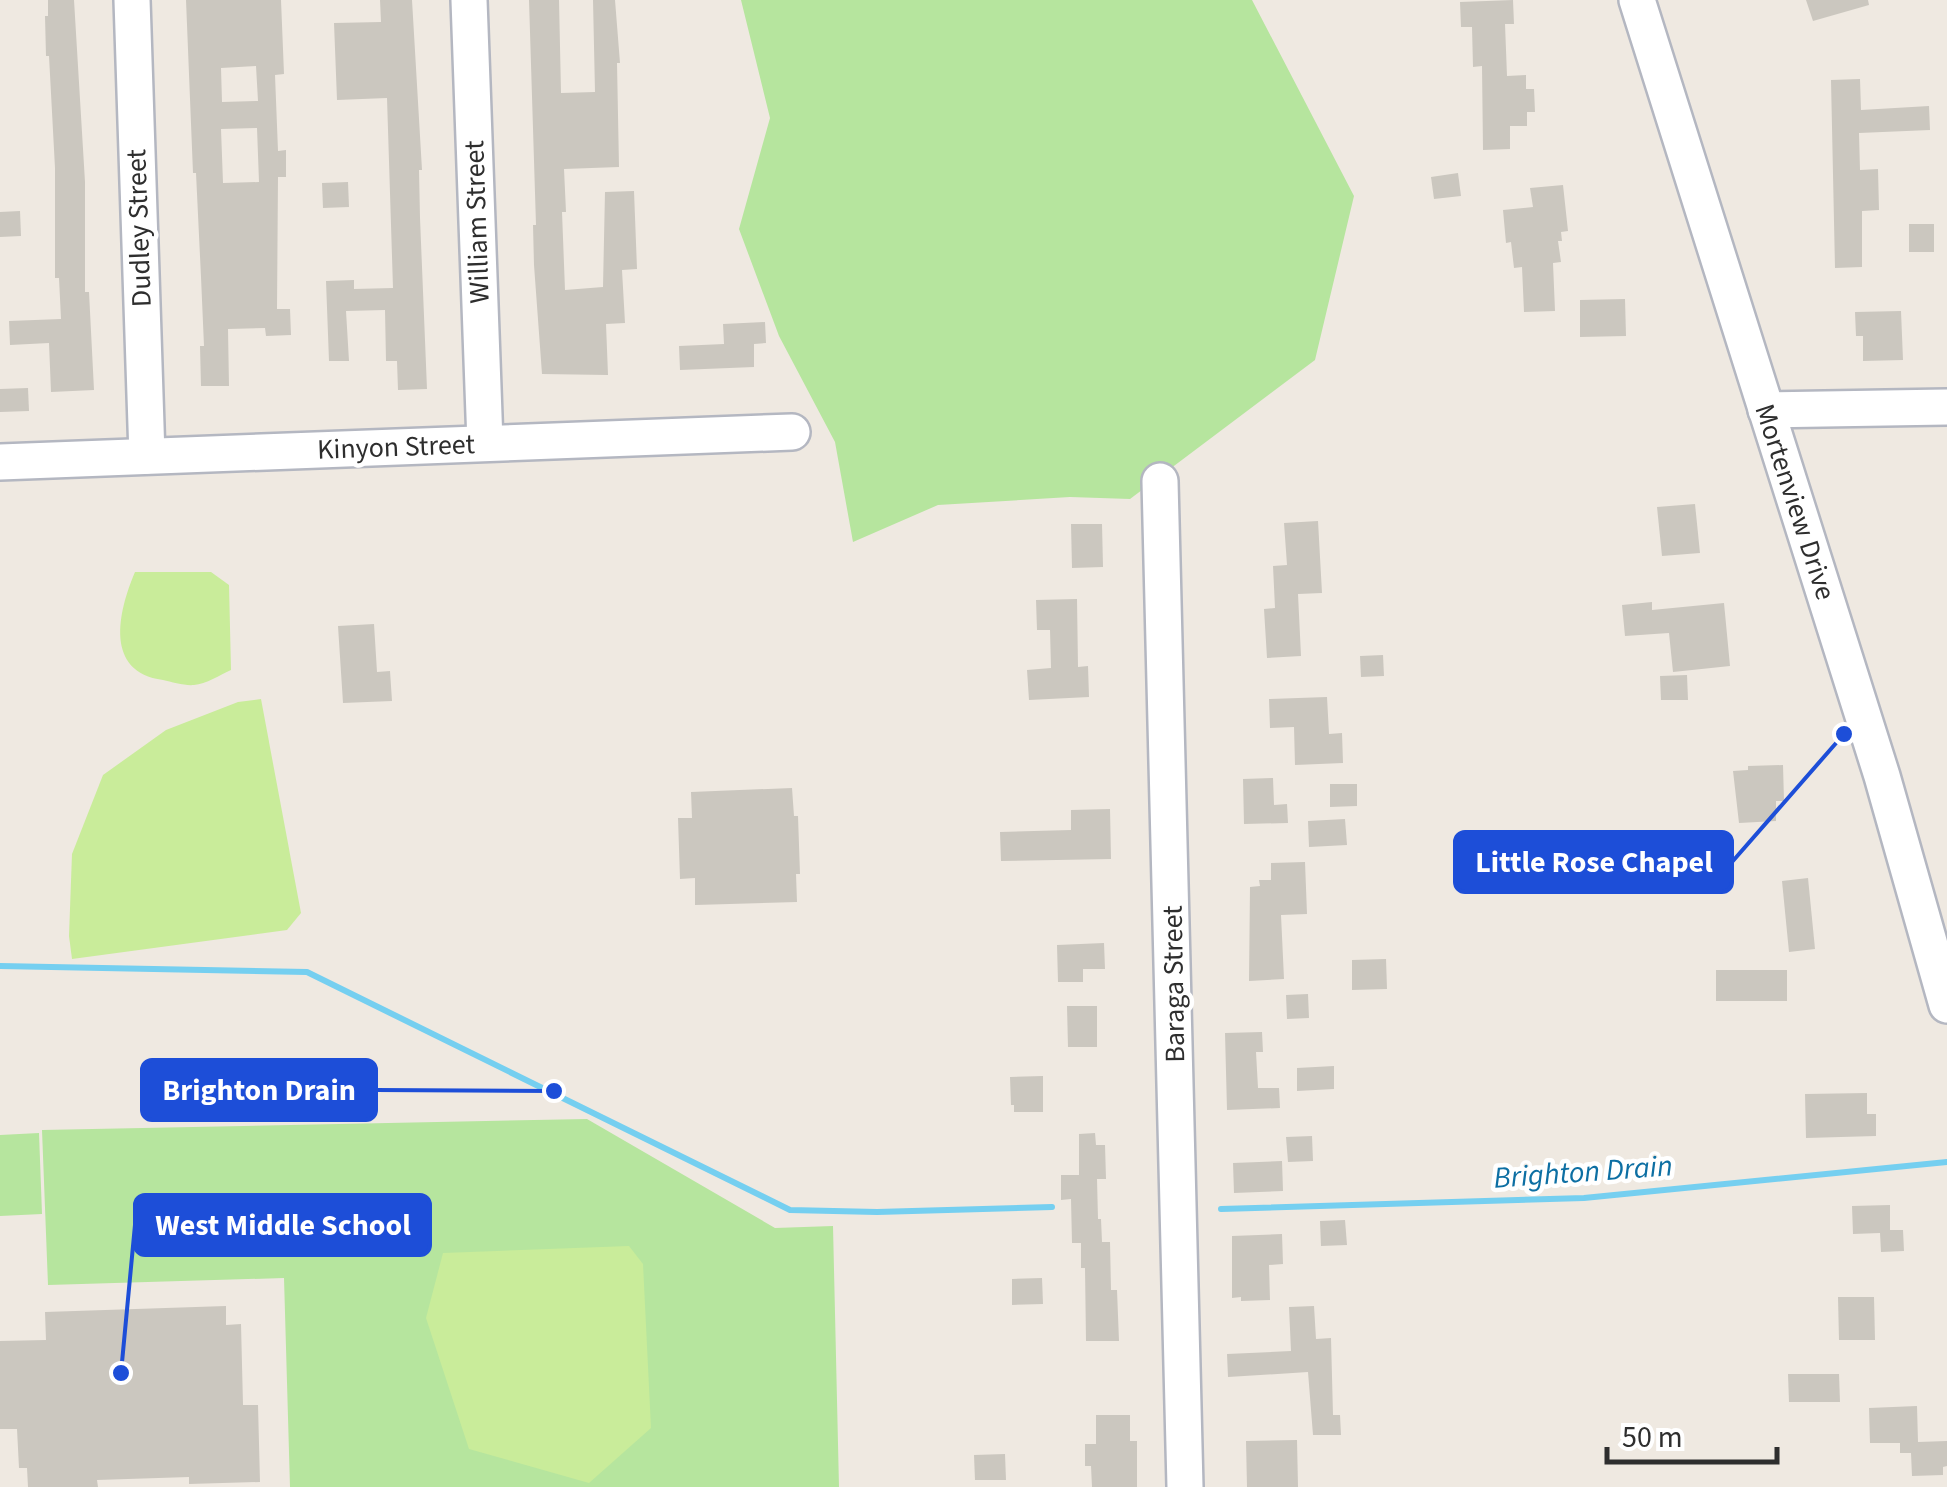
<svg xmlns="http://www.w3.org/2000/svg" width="1947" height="1487" viewBox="0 0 1947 1487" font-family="'Source Sans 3',sans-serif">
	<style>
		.green { fill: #b6e59e }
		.pitch { fill: #c9ec9a }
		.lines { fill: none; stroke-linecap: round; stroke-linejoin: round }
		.stream { stroke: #75cff0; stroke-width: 6 }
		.building { fill: #cbc7bf; fill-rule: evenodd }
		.minor-casing { stroke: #b4b7c1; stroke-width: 40 }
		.minor { stroke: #fff; stroke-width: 35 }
		.labels { text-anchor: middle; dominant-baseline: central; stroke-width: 9; stroke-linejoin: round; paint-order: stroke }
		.street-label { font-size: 28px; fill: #2e2e2e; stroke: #fff }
		.water-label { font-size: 30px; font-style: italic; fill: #0d6fa3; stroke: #fff }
		.leader { fill: none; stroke: #1d4ed8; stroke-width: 4 }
		.callout-dot { fill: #1d4ed8; stroke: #fff; stroke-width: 4 }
		.callout { fill: #1d4ed8; stroke: #1d4ed8; stroke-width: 4 }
		.callout-label { font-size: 30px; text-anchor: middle; font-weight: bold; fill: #fff }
	</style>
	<rect width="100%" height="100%" fill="#efe9e1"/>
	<g class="green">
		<path d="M 741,0 L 1252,0 L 1354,196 L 1315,360 L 1130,499 L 1070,497 L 938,505 L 853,542 L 835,442 L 779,336 L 739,229 L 770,118 Z"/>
		<path d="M 587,1119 L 775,1228 L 833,1226 L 839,1487 L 290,1487 L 284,1278 L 48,1285 L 42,1130 Z"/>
		<path d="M 39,1133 L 42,1214 L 0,1216 L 0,1135 Z"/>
	</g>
	<g class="pitch">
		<path d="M 135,572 L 211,572 L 229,585 L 231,670 C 220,675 206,684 194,685 C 185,686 172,682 163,680 C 104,672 118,612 135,572 Z"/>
		<path d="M 261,699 L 301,913 L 287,930 L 72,959 L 69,936 L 72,854 L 103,775 L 166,730 L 238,702 Z"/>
		<path d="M 629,1246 L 643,1264 L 651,1428 L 589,1483 L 469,1449 L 426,1318 L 443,1253 Z"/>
	</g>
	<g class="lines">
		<g class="stream">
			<path d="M 0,966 L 307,972 L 790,1210 L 877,1212 L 1052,1207"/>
			<path d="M 1221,1209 L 1584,1198 L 1947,1162"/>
		</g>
	</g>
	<g class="building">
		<path d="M 48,0 L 74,0 L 85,182 L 85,292 L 89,292 L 94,390 L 51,392 L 49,343 L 10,345 L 9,321 L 61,319 L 59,278 L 55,278 L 55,168 L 49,56 L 46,56 L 45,16 L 48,16 Z"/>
		<path d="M 186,0 L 281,0 L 284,74 L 275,75 L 278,151 L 286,150 L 286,177 L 278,177 L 277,309 L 290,309 L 291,335 L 266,336 L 265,328 L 228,329 L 229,386 L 201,386 L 200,346 L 204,346 L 201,277 L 196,173 L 193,173 ZM 256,66 L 258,101 L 222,102 L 221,68 ZM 257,128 L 259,182 L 223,183 L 221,129 Z"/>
		<path d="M 380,0 L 412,0 L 422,170 L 419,170 L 420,218 L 427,389 L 398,390 L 397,361 L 386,361 L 385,310 L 346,311 L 349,361 L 329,361 L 326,281 L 354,280 L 354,289 L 393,288 L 387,98 L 337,100 L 334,23 L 381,22 Z"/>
		<path d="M 529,0 L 559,0 L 561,93 L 595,92 L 593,0 L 615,0 L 620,63 L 617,63 L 619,167 L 564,169 L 566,212 L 562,212 L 565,290 L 603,287 L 605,192 L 634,191 L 637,269 L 622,270 L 625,323 L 606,324 L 608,375 L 542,374 L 534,265 L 533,225 L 536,225 Z"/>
		<path d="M 1513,0 L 1514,24 L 1505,24 L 1507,76 L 1526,75 L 1526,89 L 1534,89 L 1535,112 L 1527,112 L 1527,126 L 1510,126 L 1510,149 L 1483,150 L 1482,66 L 1473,67 L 1472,27 L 1461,27 L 1460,2 Z"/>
		<path d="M 1806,0 L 1868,0 L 1869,5 L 1813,21 Z"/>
		<path d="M 1860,79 L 1861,110 L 1929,106 L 1930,130 L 1859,133 L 1860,170 L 1878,169 L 1879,210 L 1862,211 L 1862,267 L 1835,268 L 1831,80 Z"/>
		<path d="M 1458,173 L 1461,196 L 1434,199 L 1431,177 Z"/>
		<path d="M 348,182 L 349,207 L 323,208 L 322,183 Z"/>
		<path d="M 1563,185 L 1568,231 L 1561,232 L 1562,241 L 1558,241 L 1561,262 L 1553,263 L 1555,311 L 1524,312 L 1522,267 L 1514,268 L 1511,242 L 1506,243 L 1503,210 L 1533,207 L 1530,188 Z"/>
		<path d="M 20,211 L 21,236 L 0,237 L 0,212 Z"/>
		<rect x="1909" y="224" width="25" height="28"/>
		<path d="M 1625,299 L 1626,336 L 1580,337 L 1580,300 Z"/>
		<path d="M 1901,311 L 1903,360 L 1863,361 L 1863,336 L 1856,336 L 1855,312 Z"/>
		<path d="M 765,322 L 766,343 L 754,344 L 754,367 L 680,370 L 679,346 L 724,344 L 723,324 Z"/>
		<path d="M 28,388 L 29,411 L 0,412 L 0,389 Z"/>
		<path d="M 1695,504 L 1700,553 L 1662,556 L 1657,507 Z"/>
		<path d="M 1318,521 L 1322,593 L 1298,594 L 1301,656 L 1267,658 L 1264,609 L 1275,608 L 1273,566 L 1287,565 L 1284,523 Z"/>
		<path d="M 1071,524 L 1102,524 L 1103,567 L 1072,568 Z"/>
		<path d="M 1077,599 L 1078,667 L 1088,666 L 1089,697 L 1029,700 L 1027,670 L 1051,668 L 1050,630 L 1037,630 L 1036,600 Z"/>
		<path d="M 1652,602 L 1652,610 L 1724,603 L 1730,666 L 1673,672 L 1669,633 L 1625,636 L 1622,605 Z"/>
		<path d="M 374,624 L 377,672 L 390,671 L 392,701 L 343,703 L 338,626 Z"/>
		<path d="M 1383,655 L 1384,676 L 1361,677 L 1360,656 Z"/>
		<path d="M 1687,675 L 1688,700 L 1661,700 L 1660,676 Z"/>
		<path d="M 1327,697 L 1329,734 L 1342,733 L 1343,763 L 1295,765 L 1294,727 L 1270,728 L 1269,699 Z"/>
		<path d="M 1783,765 L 1784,801 L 1776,801 L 1776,821 L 1739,823 L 1733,771 L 1748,770 L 1748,766 Z"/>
		<path d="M 1273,778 L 1274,805 L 1287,804 L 1288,823 L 1244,824 L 1243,779 Z"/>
		<path d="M 1330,784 L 1357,784 L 1357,806 L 1330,807 Z"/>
		<path d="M 792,788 L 794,816 L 798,816 L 800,874 L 796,874 L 797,902 L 695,905 L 695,878 L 680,879 L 678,818 L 692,818 L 691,792 Z"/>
		<path d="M 1110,809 L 1111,859 L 1001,861 L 1000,832 L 1071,830 L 1071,810 Z"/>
		<path d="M 1345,819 L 1347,845 L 1309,847 L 1308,821 Z"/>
		<path d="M 1305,862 L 1307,914 L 1281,915 L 1284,979 L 1249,981 L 1250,887 L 1260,886 L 1259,880 L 1271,880 L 1271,863 Z"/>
		<path d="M 1808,878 L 1815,949 L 1789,952 L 1782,881 Z"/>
		<path d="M 1104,943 L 1105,969 L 1083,969 L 1083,982 L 1058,982 L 1057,945 Z"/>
		<path d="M 1386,959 L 1387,989 L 1352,990 L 1352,960 Z"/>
		<rect x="1716" y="970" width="71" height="31"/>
		<path d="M 1308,994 L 1309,1018 L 1287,1019 L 1286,995 Z"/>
		<path d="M 1067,1006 L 1097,1006 L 1097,1047 L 1068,1047 Z"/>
		<path d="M 1262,1032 L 1263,1052 L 1256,1052 L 1258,1088 L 1279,1088 L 1280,1108 L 1227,1110 L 1225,1033 Z"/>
		<path d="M 1334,1066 L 1334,1089 L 1297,1091 L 1297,1068 Z"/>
		<path d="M 1043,1076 L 1043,1112 L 1014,1112 L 1014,1105 L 1011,1105 L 1010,1077 Z"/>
		<path d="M 1867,1093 L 1867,1114 L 1876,1114 L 1876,1136 L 1806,1138 L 1805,1094 Z"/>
		<path d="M 1095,1133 L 1096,1145 L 1105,1145 L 1106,1179 L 1097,1179 L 1098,1219 L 1101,1219 L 1102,1242 L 1110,1242 L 1111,1290 L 1117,1290 L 1119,1341 L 1086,1341 L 1085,1268 L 1081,1268 L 1081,1243 L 1072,1243 L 1071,1199 L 1061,1200 L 1061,1175 L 1079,1175 L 1079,1134 Z"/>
		<path d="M 1312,1136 L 1313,1161 L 1288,1162 L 1286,1137 Z"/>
		<path d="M 1282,1161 L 1283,1191 L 1234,1193 L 1233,1163 Z"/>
		<path d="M 1890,1205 L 1890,1230 L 1903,1230 L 1904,1251 L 1881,1252 L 1880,1233 L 1853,1234 L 1852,1206 Z"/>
		<path d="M 1345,1220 L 1347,1245 L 1321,1246 L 1320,1221 Z"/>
		<path d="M 1282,1234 L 1283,1264 L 1269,1265 L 1270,1300 L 1241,1301 L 1241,1297 L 1232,1298 L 1232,1236 Z"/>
		<path d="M 1042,1278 L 1043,1304 L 1012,1305 L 1012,1279 Z"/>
		<path d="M 1838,1297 L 1874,1297 L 1875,1340 L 1839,1340 Z"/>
		<path d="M 226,1306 L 226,1325 L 241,1324 L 243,1405 L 258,1405 L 260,1482 L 189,1484 L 189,1477 L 97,1480 L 98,1487 L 28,1487 L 27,1468 L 19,1468 L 17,1429 L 0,1429 L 0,1341 L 46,1340 L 45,1312 Z"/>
		<path d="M 1314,1306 L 1316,1339 L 1331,1338 L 1333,1415 L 1340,1415 L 1341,1435 L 1313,1435 L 1308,1372 L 1228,1377 L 1227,1354 L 1291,1351 L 1289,1307 Z"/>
		<path d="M 1788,1374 L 1839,1374 L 1840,1402 L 1789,1402 Z"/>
		<path d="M 1917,1406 L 1918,1442 L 1947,1441 L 1947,1466 L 1943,1467 L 1943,1475 L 1912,1476 L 1911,1453 L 1900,1453 L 1900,1443 L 1870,1443 L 1869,1408 Z"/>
		<path d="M 1096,1415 L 1130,1415 L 1130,1441 L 1137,1441 L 1137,1487 L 1092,1487 L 1091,1466 L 1085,1466 L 1085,1444 L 1096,1444 Z"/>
		<path d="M 1297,1440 L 1298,1487 L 1247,1487 L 1246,1441 Z"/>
		<path d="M 1005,1454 L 1006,1480 L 975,1480 L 974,1455 Z"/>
	</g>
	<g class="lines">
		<g class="minor-casing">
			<g id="minor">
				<path d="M 132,0 L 147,456"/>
				<path d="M 469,0 L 485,443"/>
				<path d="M 1637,0 L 1882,776 L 1947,1005"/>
				<path d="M 1766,410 L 1947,407"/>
				<path d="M 0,462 L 792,432"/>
				<path d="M 1160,481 L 1185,1487"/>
			</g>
		</g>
		<use href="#minor" class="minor"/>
	</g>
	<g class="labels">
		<g class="street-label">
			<text transform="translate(477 222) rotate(-92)">William Street</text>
			<text transform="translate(139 228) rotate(-92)">Dudley Street</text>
			<text transform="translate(396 447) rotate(-2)">Kinyon Street</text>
			<text transform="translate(1795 502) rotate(72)">Mortenview Drive</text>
			<text transform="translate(1174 984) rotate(-91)">Baraga Street</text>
		</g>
		<g class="water-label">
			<text transform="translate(1583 1172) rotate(-4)">Brighton Drain</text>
		</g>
	</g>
	<path class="leader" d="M1844 734L1732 862M554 1091L376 1090M121 1373L135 1225"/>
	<g class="callout-dot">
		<circle cx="1844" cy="734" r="10"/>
		<circle cx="554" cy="1091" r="10"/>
		<circle cx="121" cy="1373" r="10"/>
	</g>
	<g class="callout">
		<rect x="1455" y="832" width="277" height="60" rx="10"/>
		<rect x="142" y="1060" width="234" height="60" rx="10"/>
		<rect x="135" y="1195" width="295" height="60" rx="10"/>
	</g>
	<g class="callout-label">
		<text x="1594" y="872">Little Rose Chapel</text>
		<text x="259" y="1100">Brighton Drain</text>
		<text x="283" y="1235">West Middle School</text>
	</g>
	<path d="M1607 1447v15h170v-15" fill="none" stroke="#2e2e2e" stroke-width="5"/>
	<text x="1622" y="1447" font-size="30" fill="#2e2e2e" stroke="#ffffff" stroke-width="8" paint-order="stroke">50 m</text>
</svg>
